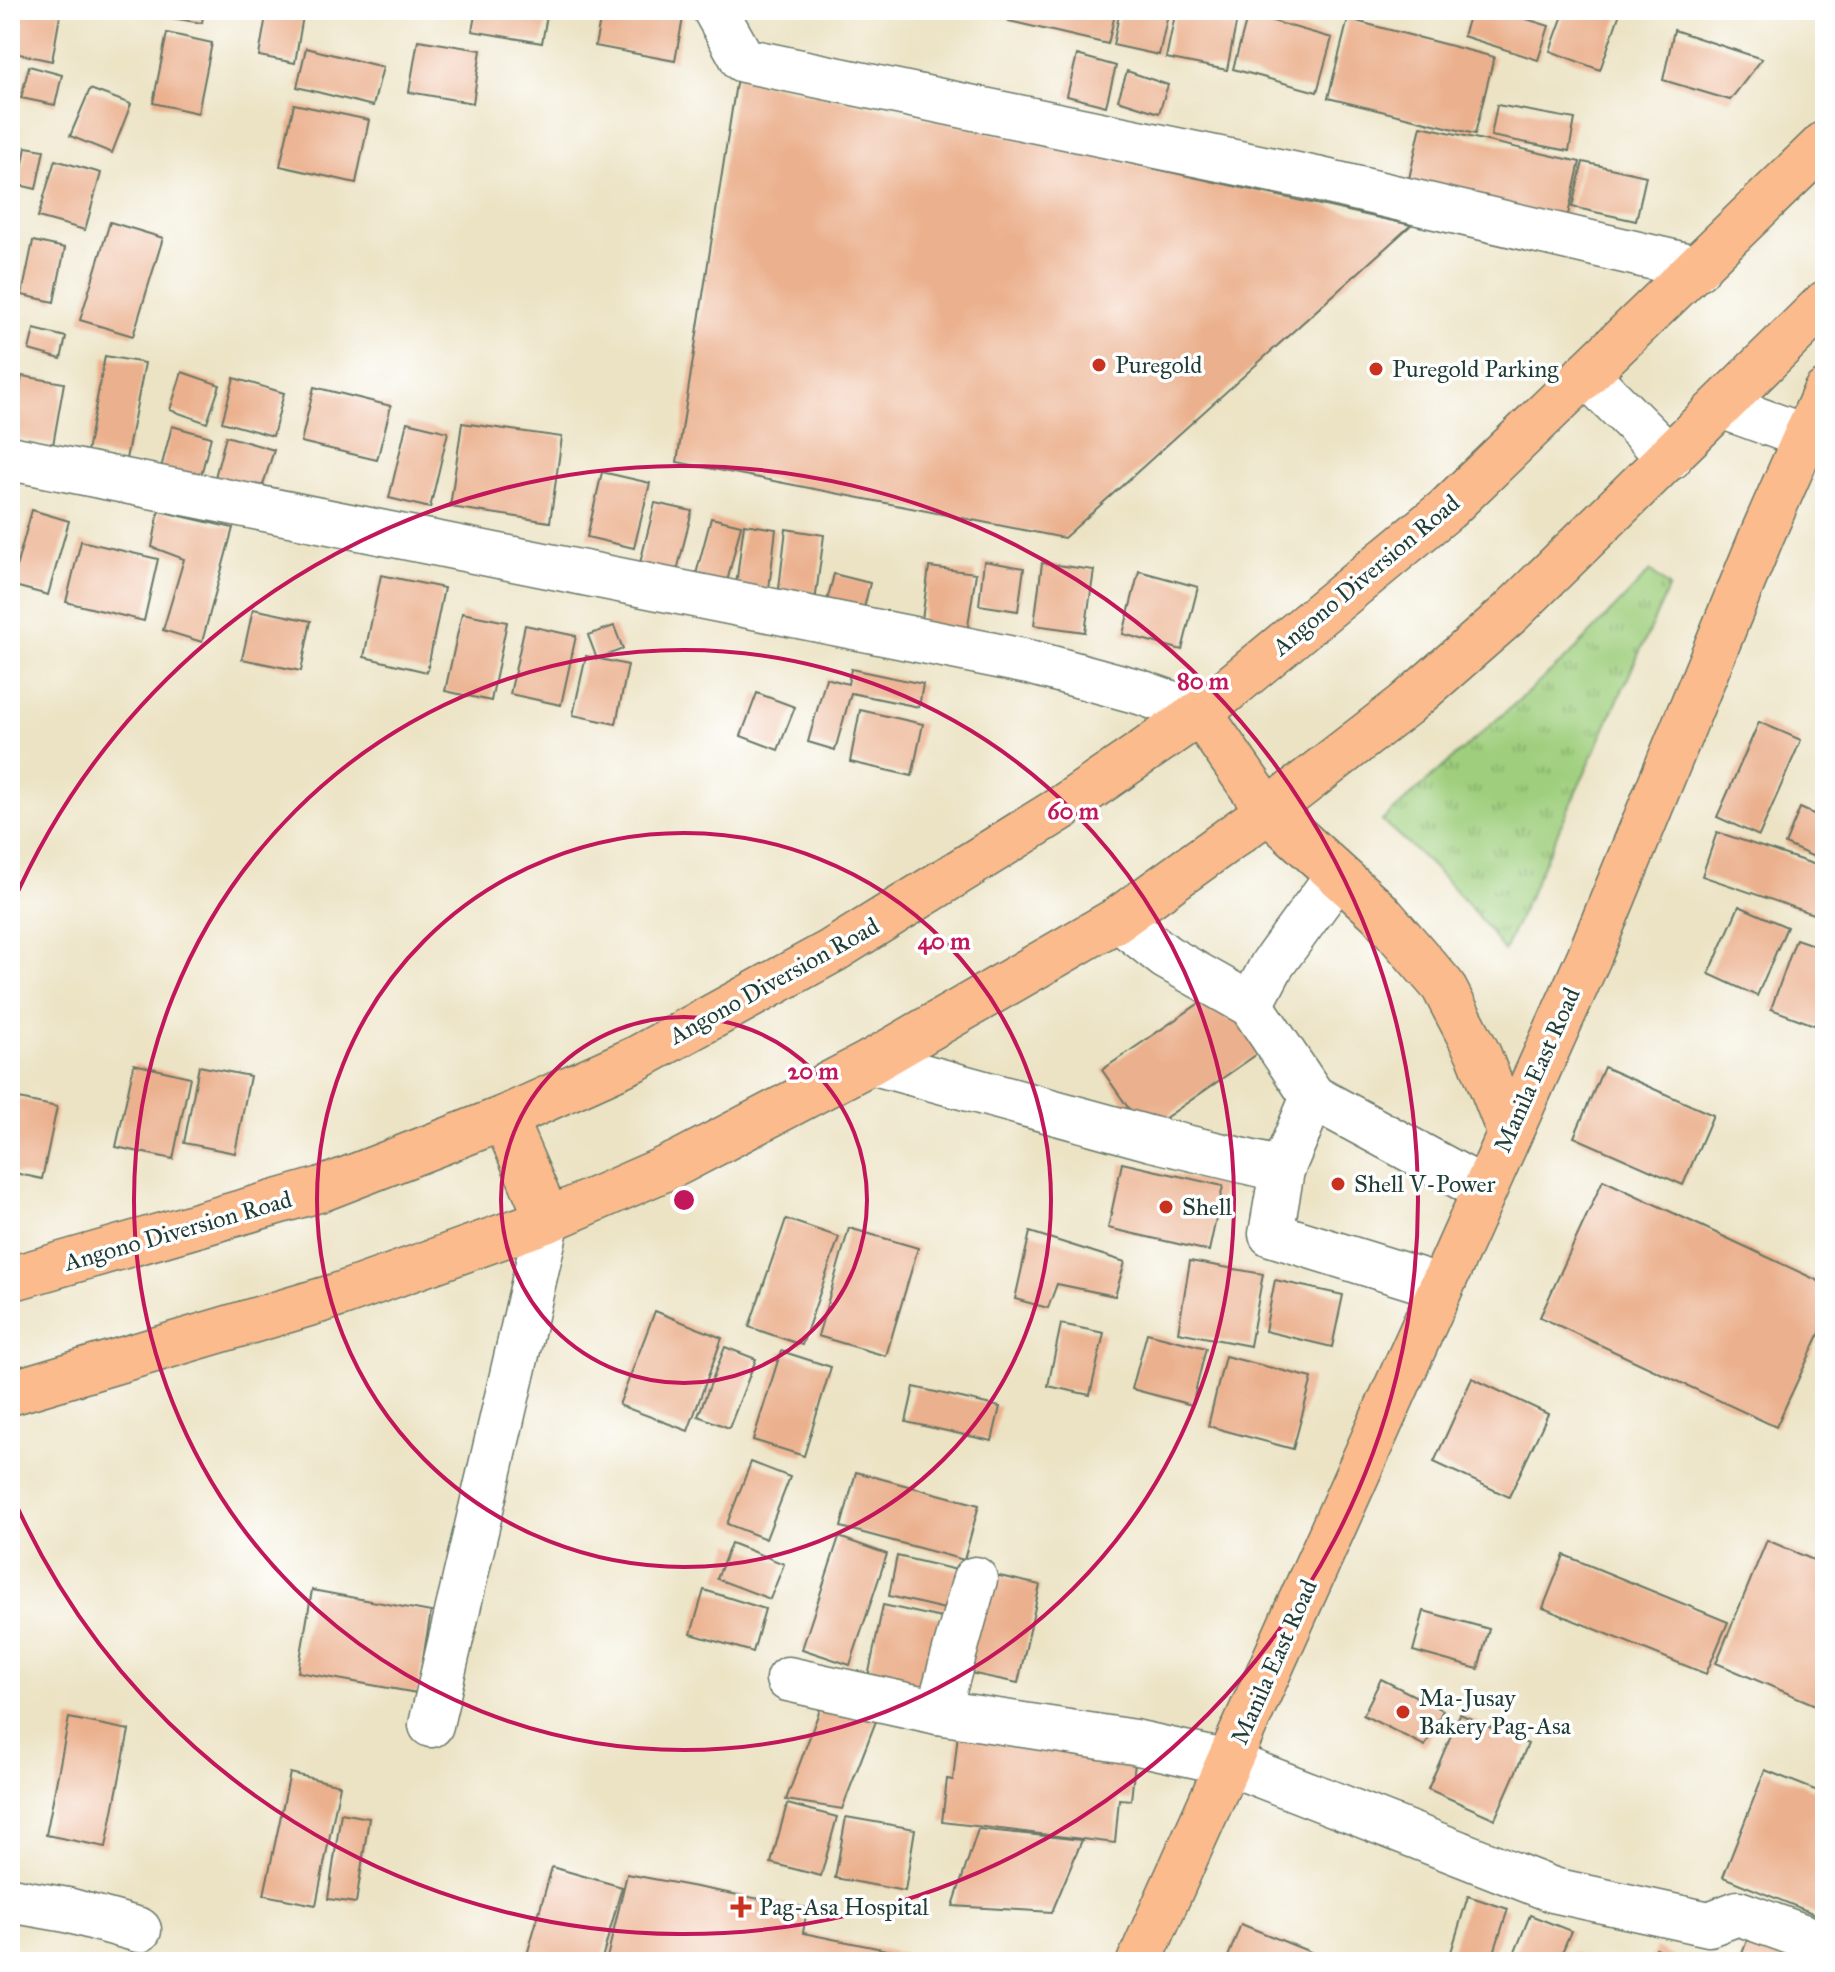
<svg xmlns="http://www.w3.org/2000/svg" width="1835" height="1972" viewBox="0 0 1835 1972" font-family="'IM FELL Great Primer',serif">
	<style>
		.grass { fill: url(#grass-tufts); stroke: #5f8658; stroke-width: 2 }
		.building { fill: #ebb08d }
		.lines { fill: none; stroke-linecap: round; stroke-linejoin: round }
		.minor-casing { stroke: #677766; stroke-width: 47 }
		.major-casing { stroke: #677766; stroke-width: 47 }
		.minor { stroke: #fff; stroke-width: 44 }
		.major { stroke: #fbbb8d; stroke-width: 44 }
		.ring { fill: none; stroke: #c2185b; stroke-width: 4 }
		.poi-dot { fill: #c8321e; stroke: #fff; stroke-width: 3 }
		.labels { text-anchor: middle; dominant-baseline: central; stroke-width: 7; stroke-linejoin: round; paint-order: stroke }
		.poi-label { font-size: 24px; fill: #1f3d34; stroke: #fff; text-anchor: start }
		.street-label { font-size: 24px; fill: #1f3d34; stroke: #fff }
		.centre { fill: #c2185b; stroke: #fff; stroke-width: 4 }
		.ring-label { font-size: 24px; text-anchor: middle; font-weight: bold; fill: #c2185b; stroke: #fff; stroke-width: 7; stroke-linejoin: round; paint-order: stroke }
	</style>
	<defs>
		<pattern id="grass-tufts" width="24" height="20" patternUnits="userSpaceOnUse" patternTransform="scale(2)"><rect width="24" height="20" fill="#9fcf7d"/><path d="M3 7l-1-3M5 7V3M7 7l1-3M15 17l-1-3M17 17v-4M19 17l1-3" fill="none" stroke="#81a967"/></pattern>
	</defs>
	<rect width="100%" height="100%" fill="#fff"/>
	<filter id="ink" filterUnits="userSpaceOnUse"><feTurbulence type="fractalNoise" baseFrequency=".0125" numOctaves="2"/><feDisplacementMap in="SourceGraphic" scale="16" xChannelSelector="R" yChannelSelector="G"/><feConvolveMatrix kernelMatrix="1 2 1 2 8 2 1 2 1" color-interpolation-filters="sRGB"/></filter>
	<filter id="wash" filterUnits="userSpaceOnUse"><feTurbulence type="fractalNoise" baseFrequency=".006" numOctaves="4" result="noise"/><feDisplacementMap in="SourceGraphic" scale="32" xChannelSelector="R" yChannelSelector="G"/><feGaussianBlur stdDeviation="1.8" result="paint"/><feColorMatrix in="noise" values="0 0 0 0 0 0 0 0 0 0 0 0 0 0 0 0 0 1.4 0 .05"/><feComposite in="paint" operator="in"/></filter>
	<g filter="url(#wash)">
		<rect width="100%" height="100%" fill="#ece3c4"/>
		<path class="grass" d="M 1650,571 L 1669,587 L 1504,951 C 1470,901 1428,861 1382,821 L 1571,654 Z"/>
		<g id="blocks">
			<g class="building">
				<path d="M 18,10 L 61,10 L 52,61 L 10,52 Z"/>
				<path d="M 155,10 L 204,10 L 202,23 L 154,15 Z"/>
				<path d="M 267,10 L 304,10 L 295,63 L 259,56 Z"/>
				<path d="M 476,10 L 548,10 L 542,43 L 472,31 Z"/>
				<path d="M 602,10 L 640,10 L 683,18 L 675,61 L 595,46 Z"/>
				<path d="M 968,10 L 1006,10 L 1004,19 Z"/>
				<path d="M 1011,10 L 1116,10 L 1108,44 L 1009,21 Z"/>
				<path d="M 1120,10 L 1169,10 L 1159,55 L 1113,45 Z"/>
				<path d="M 1176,10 L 1218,10 L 1238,14 L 1227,70 L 1166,58 Z"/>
				<path d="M 1471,10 L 1497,10 L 1549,26 L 1538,60 L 1463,36 Z"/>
				<path d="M 1565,10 L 1621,10 L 1600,70 L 1550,51 Z"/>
				<path d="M 1248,14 L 1332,38 L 1317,92 L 1233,69 Z"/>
				<path d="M 1348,19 L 1494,57 L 1475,134 L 1328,98 Z"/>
				<path d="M 1674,30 L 1762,59 L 1730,100 L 1663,80 Z"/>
				<path d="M 167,33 L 212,43 L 198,113 L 153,103 Z"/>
				<path d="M 418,40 L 481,50 L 473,103 L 409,92 Z"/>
				<path d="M 306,48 L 383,67 L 373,106 L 297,87 Z"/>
				<path d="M 1077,55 L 1116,66 L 1106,106 L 1067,96 Z"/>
				<path d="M 10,64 L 17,65 L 11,89 L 10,89 Z"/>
				<path d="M 29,66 L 62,75 L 55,105 L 21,98 Z"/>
				<path d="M 1127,71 L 1168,85 L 1159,113 L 1118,100 Z"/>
				<path d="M 737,77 L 1411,225 L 1064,538 L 677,462 Z"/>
				<path d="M 90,89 L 131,104 L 112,153 L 70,136 Z"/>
				<path d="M 294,104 L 369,120 L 356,183 L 280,166 Z"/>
				<path d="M 1497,105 L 1575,119 L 1569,151 L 1491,136 Z"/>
				<path d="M 1421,126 L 1580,162 L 1567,219 L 1408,183 Z"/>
				<path d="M 26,147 L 44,150 L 36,189 L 19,185 Z"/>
				<path d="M 55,160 L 101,173 L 85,230 L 38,217 Z"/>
				<path d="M 1583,162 L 1646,176 L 1636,221 L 1572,207 Z"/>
				<path d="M 110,222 L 163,238 L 133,336 L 80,320 Z"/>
				<path d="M 33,241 L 65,248 L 54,302 L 22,295 Z"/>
				<path d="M 34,329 L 66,337 L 61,359 L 29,350 Z"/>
				<path d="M 105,356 L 145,363 L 126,459 L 87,452 Z"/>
				<path d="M 182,372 L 220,385 L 207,423 L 170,410 Z"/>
				<path d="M 22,376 L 64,383 L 53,445 L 10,437 Z"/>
				<path d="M 234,378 L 284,393 L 273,436 L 222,422 Z"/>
				<path d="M 314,387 L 391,406 L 377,460 L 301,442 Z"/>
				<path d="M 407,422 L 448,432 L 430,508 L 389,498 Z"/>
				<path d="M 462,423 L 562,437 L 550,522 L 450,507 Z"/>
				<path d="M 172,426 L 211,437 L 200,479 L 161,468 Z"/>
				<path d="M 226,436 L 274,450 L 261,491 L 215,477 Z"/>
				<path d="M 602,472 L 650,483 L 634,548 L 587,537 Z"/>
				<path d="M 655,503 L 692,511 L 676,575 L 639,567 Z"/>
				<path d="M 32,510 L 69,521 L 48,595 L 11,585 Z"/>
				<path d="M 159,511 L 233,528 L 202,642 L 163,630 L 184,559 L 152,547 Z"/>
				<path d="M 711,518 L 741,525 L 726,586 L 695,578 Z"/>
				<path d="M 744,524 L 776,529 L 769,589 L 736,585 Z"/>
				<path d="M 786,529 L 824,535 L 815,602 L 778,597 Z"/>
				<path d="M 81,541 L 158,559 L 144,621 L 66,602 Z"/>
				<path d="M 984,561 L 1024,568 L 1018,611 L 979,605 Z"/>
				<path d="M 1042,563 L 1094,570 L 1085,632 L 1034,625 Z"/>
				<path d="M 929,567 L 976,573 L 967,633 L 921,627 Z"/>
				<path d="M 1139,571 L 1198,587 L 1182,650 L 1123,634 Z"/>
				<path d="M 834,574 L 870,583 L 860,625 L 823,616 Z"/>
				<path d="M 381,575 L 444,588 L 427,672 L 364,657 Z"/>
				<path d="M 253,609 L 311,621 L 301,671 L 242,659 Z"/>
				<path d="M 462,613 L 507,622 L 491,701 L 445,691 Z"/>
				<path d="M 525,625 L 576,636 L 561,705 L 510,694 Z"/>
				<path d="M 614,626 L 623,649 L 597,659 L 588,635 Z"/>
				<path d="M 586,656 L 628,665 L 616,724 L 573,715 Z"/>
				<path d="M 851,669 L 923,684 L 919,707 L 851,693 L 835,750 L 808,742 L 826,678 L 848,684 Z"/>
				<path d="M 757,693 L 795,707 L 778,750 L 741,736 Z"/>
				<path d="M 860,710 L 923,724 L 912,776 L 850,762 Z"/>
				<path d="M 1759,722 L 1801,740 L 1759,836 L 1717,817 Z"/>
				<path d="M 1800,808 L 1825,819 L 1825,862 L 1785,844 Z"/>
				<path d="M 1717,832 L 1825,868 L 1825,889 L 1816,915 L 1702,876 Z"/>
				<path d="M 1739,906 L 1787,927 L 1757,996 L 1709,974 Z"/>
				<path d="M 1796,939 L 1825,949 L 1825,1029 L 1771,1009 Z"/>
				<path d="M 1220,989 L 1263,1050 L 1145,1132 L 1102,1070 Z"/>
				<path d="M 134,1064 L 190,1077 L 173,1159 L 116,1147 Z"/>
				<path d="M 199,1066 L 250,1076 L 235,1153 L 184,1143 Z"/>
				<path d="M 1604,1067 L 1713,1115 L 1683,1185 L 1574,1137 Z"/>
				<path d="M 10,1097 L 57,1107 L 42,1179 L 10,1172 Z"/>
				<path d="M 1122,1163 L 1223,1186 L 1209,1251 L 1108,1228 Z"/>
				<path d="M 1603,1180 L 1825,1284 L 1825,1322 L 1776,1427 L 1540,1317 Z"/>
				<path d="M 786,1219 L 839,1237 L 802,1345 L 749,1327 Z"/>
				<path d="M 849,1228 L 918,1248 L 886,1356 L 818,1336 Z"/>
				<path d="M 1030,1232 L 1125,1262 L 1115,1296 L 1057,1284 L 1048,1308 L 1015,1299 Z"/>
				<path d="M 1190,1261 L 1263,1274 L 1250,1346 L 1178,1332 Z"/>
				<path d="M 1275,1280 L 1343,1295 L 1332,1347 L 1265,1331 Z"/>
				<path d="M 655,1311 L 722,1338 L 688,1431 L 619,1405 Z"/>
				<path d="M 1061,1324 L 1104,1333 L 1090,1395 L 1048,1386 Z"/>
				<path d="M 1147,1333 L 1206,1348 L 1192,1405 L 1132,1389 Z"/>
				<path d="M 725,1347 L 756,1359 L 729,1428 L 698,1416 Z"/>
				<path d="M 781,1351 L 831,1367 L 804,1456 L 753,1440 Z"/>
				<path d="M 1225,1356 L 1312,1378 L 1293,1449 L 1208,1426 Z"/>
				<path d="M 1472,1378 L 1548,1414 L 1509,1497 L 1434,1462 Z"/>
				<path d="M 914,1387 L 1000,1407 L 992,1441 L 906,1422 Z"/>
				<path d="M 751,1462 L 790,1477 L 766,1539 L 727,1524 Z"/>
				<path d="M 856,1472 L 979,1505 L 964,1560 L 841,1527 Z"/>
				<path d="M 839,1537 L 887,1554 L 850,1665 L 802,1649 Z"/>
				<path d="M 1767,1540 L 1825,1565 L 1825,1709 L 1716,1663 Z"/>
				<path d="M 731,1543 L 784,1564 L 770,1599 L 717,1579 Z"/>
				<path d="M 1564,1555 L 1728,1622 L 1706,1674 L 1543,1608 Z"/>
				<path d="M 897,1556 L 961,1571 L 953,1611 L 889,1596 Z"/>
				<path d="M 986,1573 L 1040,1585 L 1018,1683 L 965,1672 Z"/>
				<path d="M 312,1590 L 431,1612 L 417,1693 L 298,1672 Z"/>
				<path d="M 704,1590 L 765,1609 L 753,1652 L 691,1634 Z"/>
				<path d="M 883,1605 L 946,1619 L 929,1696 L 867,1682 Z"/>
				<path d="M 1424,1611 L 1489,1629 L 1478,1669 L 1413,1651 Z"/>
				<path d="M 1381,1679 L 1443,1710 L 1425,1746 L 1363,1715 Z"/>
				<path d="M 828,1688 L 881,1708 L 842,1809 L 786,1800 Z"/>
				<path d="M 1460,1714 L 1528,1744 L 1495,1819 L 1428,1789 Z"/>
				<path d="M 69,1718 L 129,1730 L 106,1847 L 46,1835 Z"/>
				<path d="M 959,1724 L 1137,1744 L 1131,1800 L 1119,1799 L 1115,1843 L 942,1822 L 947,1779 L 953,1780 Z"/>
				<path d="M 1765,1770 L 1825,1794 L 1825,1918 L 1723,1877 Z"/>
				<path d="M 290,1773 L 340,1785 L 316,1905 L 264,1895 Z"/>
				<path d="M 787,1804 L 837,1817 L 821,1876 L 771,1863 Z"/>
				<path d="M 341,1813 L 369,1818 L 356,1903 L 328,1899 Z"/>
				<path d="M 846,1817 L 915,1829 L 905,1891 L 835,1878 Z"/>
				<path d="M 978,1829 L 1082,1840 L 1052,1912 L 953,1906 Z"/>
				<path d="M 552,1867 L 622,1887 L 601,1962 L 525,1962 Z"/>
				<path d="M 627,1874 L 807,1908 L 803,1933 L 946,1962 L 606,1962 Z"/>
				<path d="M 1468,1896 L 1508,1909 L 1491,1962 L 1448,1962 Z"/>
				<path d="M 1530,1915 L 1571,1931 L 1558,1962 L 1511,1962 Z"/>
				<path d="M 1241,1924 L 1318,1955 L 1336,1962 L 1226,1962 Z"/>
				<path d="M 1749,1935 L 1815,1962 L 1739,1962 Z"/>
				<path d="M 1656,1948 L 1684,1962 L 1649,1962 Z"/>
				<path d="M 1572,1952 L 1600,1961 L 1600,1962 L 1569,1962 Z"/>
			</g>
		</g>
	</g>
	<g filter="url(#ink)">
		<use href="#blocks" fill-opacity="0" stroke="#677766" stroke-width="2"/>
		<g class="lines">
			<g class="minor-casing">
				<g id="minor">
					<path d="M 715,10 L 743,60 L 1316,179 L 1698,268"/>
					<path d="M 1586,374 L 1670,458"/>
					<path d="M 1721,406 L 1825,444"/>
					<path d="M 10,458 L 1033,663 L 1140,692 L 1200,713"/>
					<path d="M 1118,919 L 1166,957 L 1251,1005 L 1313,1097 L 1483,1189"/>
					<path d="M 1251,1005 L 1272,965 L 1337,876"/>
					<path d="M 871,1062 L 1152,1139 L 1282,1170"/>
					<path d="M 1313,1097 L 1282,1170 L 1271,1234 L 1439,1286"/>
					<path d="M 788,1679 L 938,1712 L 1134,1742 L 1229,1763 L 1553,1890 L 1709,1924 L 1738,1913 L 1825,1944"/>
					<path d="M 938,1712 L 975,1579"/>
					<path d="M 431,1725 L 548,1220"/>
					<path d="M 10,1900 L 67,1910 L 139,1930"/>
				</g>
			</g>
			<g class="major-casing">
				<g id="major">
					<path d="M 1200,713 L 1268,811 L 1379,912 L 1443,986 L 1479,1055 L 1509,1132"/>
					<path d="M 504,1118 L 548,1220"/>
					<path d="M 10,1279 L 322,1189 L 504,1118 L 637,1058 L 832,951 L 1060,809 L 1200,713 L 1447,509 L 1825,143"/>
					<path d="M 10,1393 L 339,1295 L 548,1220 L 678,1163 L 871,1062 L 1118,919 L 1268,811 L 1405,705 L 1510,613 L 1825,303"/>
					<path d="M 1139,1962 L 1589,957 L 1763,533 L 1825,392"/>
				</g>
			</g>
			<use href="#minor" class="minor"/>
			<use href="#major" class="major"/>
		</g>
	</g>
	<g class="ring">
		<circle cx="684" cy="1200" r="183"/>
		<circle cx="684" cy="1200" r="367"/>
		<circle cx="684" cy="1200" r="550"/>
		<path d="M11 907A734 734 0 1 1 11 1493"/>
	</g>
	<g class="poi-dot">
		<circle cx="1099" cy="365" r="8"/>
		<circle cx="1376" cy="369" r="8"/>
		<circle cx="1338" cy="1184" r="8"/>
		<circle cx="1166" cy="1207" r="8"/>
		<circle cx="1403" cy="1712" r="8"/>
		<path d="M737 1895h8v8h8v8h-8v8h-8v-8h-8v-8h8z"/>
	</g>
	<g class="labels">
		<g class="poi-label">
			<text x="1115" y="365">Puregold</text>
			<text x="1392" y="369">Puregold Parking</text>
			<text x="1354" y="1184">Shell V-Power</text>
			<text x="1182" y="1207">Shell</text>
			<text x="1419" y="1698">Ma-Jusay<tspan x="1419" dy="28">Bakery Pag-Asa</tspan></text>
			<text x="759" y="1907">Pag-Asa Hospital</text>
		</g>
		<g class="street-label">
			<text transform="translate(1366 575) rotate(-40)">Angono Diversion Road</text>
			<text transform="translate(774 981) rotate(-29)">Angono Diversion Road</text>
			<text transform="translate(1537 1070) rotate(-66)">Manila East Road</text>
			<text transform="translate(178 1231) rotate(-16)">Angono Diversion Road</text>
			<text transform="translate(1274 1662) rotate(-66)">Manila East Road</text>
		</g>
	</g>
	<circle cx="684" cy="1200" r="12" class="centre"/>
	<g class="ring-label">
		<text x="1203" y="689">80 m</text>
		<text x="1073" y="819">60 m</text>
		<text x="944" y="949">40 m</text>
		<text x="813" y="1079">20 m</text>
	</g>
	<rect width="1835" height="1972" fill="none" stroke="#fff" stroke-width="40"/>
</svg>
